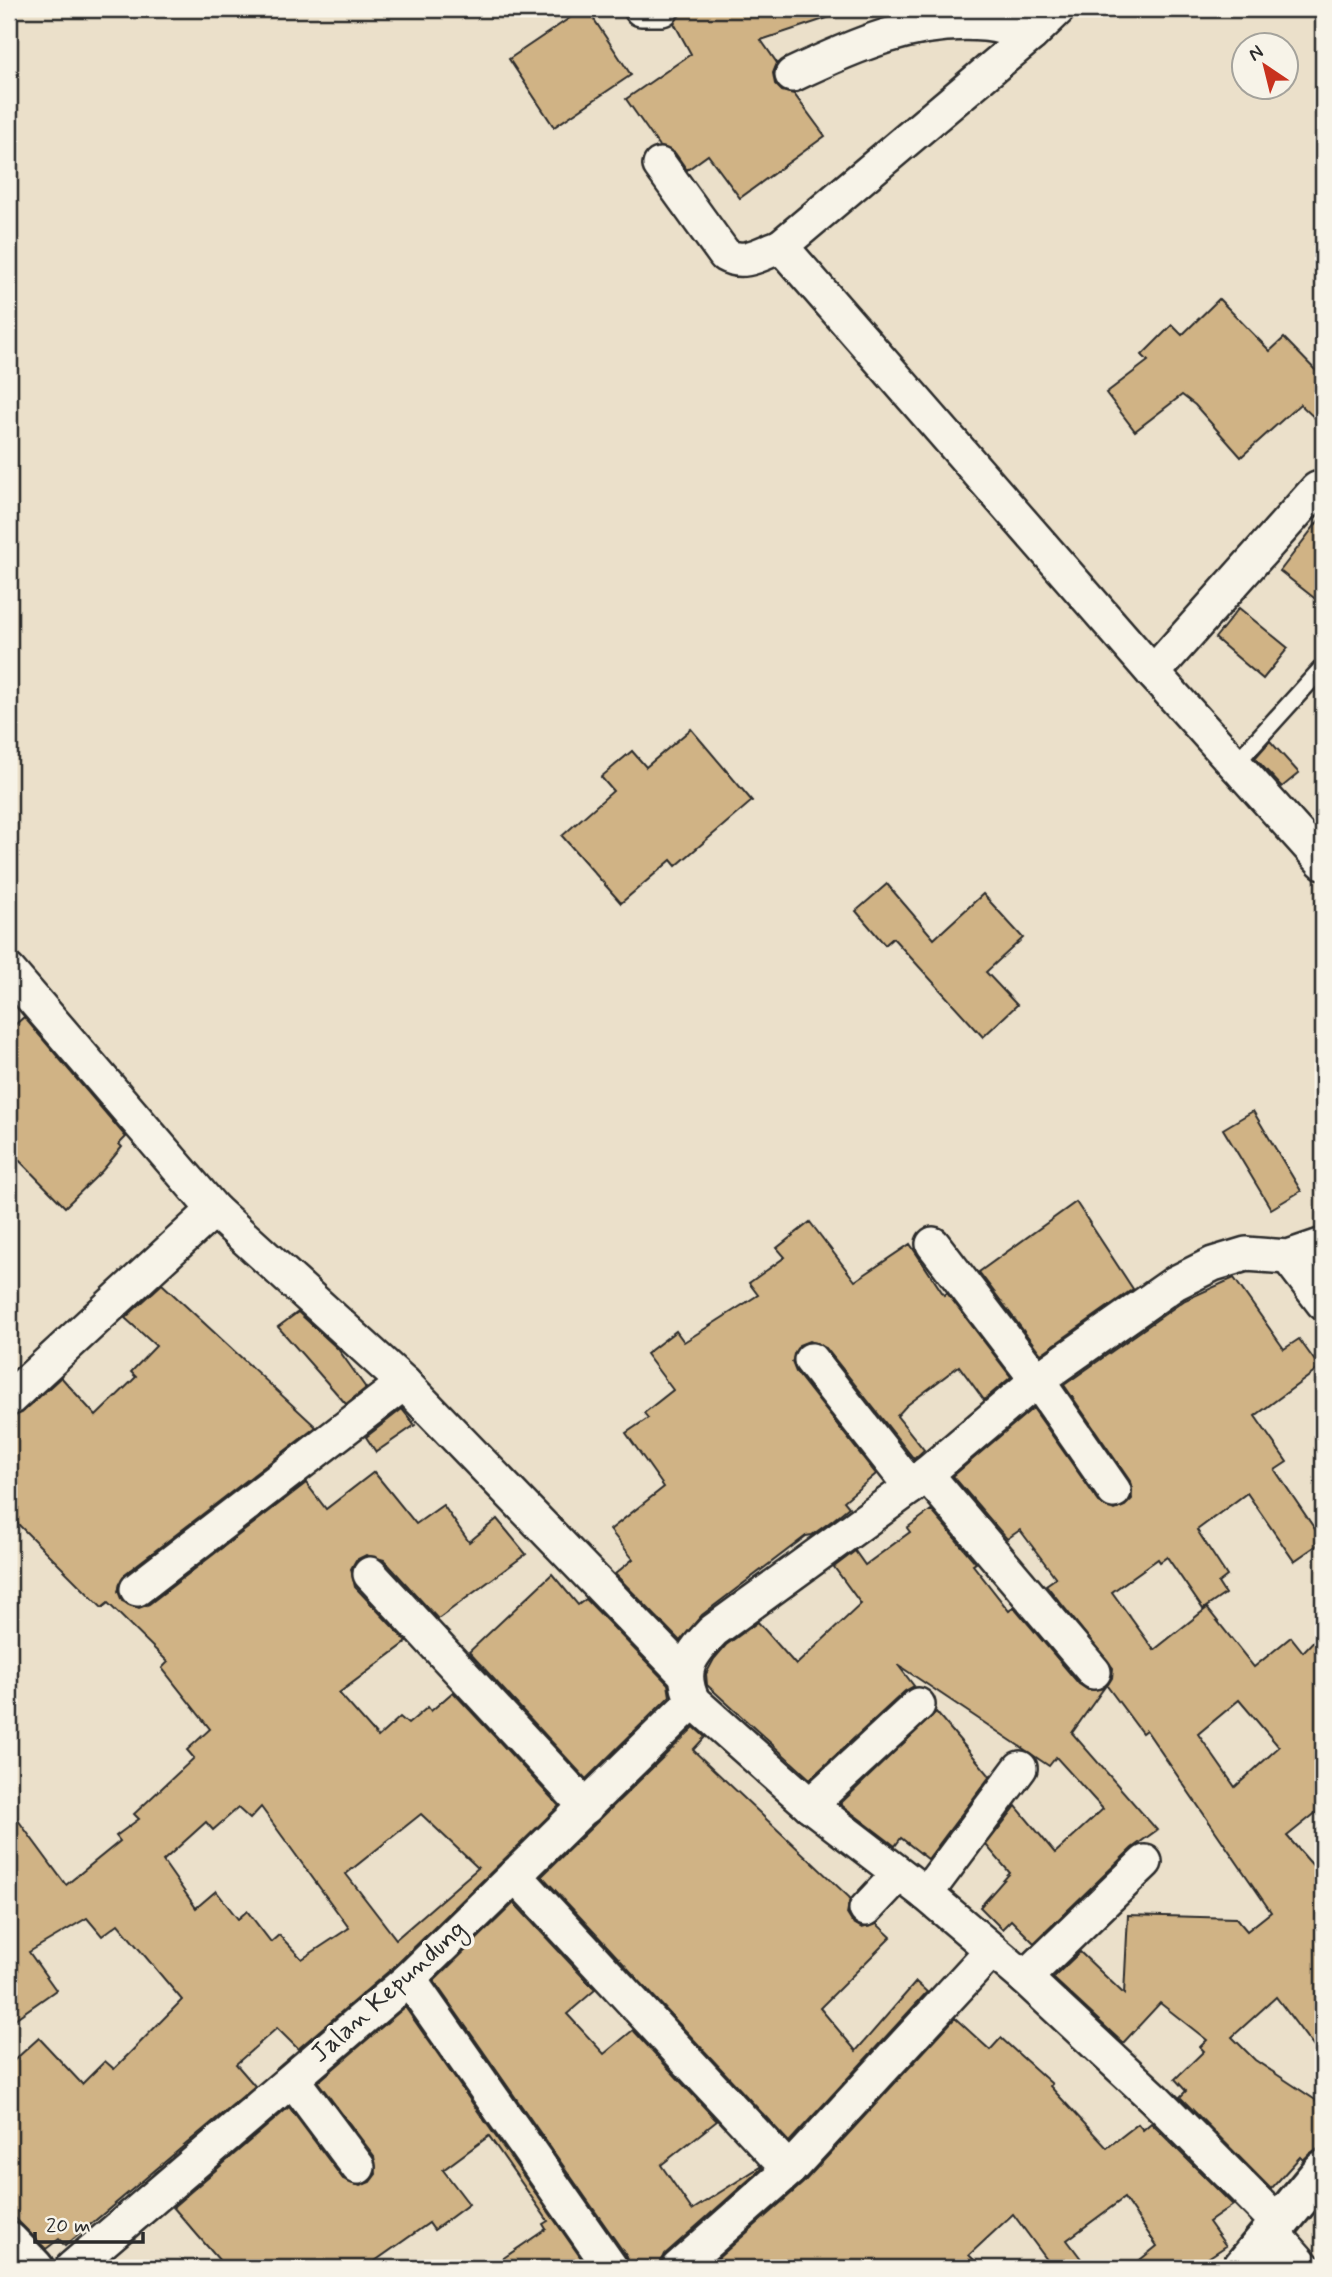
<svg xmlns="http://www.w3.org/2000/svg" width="1332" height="2277" viewBox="0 0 1332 2277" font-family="Mynerve,sans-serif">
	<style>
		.building { fill: #d0b385; stroke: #2b2b2b; stroke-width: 2; fill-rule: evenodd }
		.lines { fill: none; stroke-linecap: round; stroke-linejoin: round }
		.lane-casing { stroke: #2b2b2b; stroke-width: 21 }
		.street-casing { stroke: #2b2b2b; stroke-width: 38 }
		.secondary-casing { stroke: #2b2b2b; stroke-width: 44 }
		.lane { stroke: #f7f3e8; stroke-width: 16 }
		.street { stroke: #f7f3e8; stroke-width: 33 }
		.secondary { stroke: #f7f3e8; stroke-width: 38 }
		.labels { text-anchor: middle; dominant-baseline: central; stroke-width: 7; stroke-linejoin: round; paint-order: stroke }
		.street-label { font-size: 26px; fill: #2b2b2b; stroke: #f7f3e8 }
	</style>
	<rect width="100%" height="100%" fill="#ebe0ca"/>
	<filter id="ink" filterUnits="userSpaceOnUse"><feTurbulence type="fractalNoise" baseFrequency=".0143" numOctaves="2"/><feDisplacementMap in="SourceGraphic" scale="14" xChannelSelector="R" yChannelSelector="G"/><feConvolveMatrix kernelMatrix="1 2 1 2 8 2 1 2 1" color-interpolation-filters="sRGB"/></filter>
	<g filter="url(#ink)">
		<g class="building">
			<path d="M 583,9 L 587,9 L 631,75 L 554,127 L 509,59 Z"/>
			<path d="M 691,9 L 838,9 L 839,14 L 761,40 L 777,63 L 773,73 L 775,84 L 782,91 L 794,94 L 825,136 L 740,198 L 708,155 L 687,170 L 675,153 L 659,146 L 626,99 L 691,54 L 674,23 L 680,15 Z"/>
			<path d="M 1219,299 L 1270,351 L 1284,338 L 1323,378 L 1323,426 L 1300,404 L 1241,457 L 1195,405 L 1182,395 L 1135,431 L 1106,393 L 1148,361 L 1142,355 L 1172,325 L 1182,335 Z"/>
			<path d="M 1323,515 L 1323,605 L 1280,571 Z"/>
			<path d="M 1239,608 L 1288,648 L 1263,679 L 1215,638 Z"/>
			<path d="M 691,729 L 752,801 L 676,866 L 671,860 L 621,903 L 562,836 L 613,791 L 601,777 L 632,751 L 646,767 Z"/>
			<path d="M 1270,741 L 1299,773 L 1282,787 L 1255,758 Z"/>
			<path d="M 887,884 L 934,939 L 983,894 L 1023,938 L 986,972 L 1017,1005 L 983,1037 L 893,938 L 885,945 L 856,911 Z"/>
			<path d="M 24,1017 L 126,1137 L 119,1144 L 122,1147 L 102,1171 L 65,1207 L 9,1150 L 9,1030 Z"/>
			<path d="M 1253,1111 L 1301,1191 L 1271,1209 L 1223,1129 Z"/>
			<path d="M 1076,1202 L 1133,1289 L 1041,1354 L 979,1272 Z"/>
			<path d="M 810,1222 L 855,1281 L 910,1244 L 944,1295 L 947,1293 L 1011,1377 L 984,1400 L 959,1366 L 906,1406 L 897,1416 L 924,1450 L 914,1459 L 826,1348 L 809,1341 L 799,1345 L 792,1362 L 796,1372 L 876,1474 L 844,1501 L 849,1507 L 833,1520 L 812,1535 L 806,1536 L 702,1615 L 680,1641 L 615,1574 L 633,1559 L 610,1530 L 664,1487 L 626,1433 L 648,1418 L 644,1413 L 673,1390 L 646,1354 L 676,1331 L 684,1342 L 758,1295 L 749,1283 L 785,1257 L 777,1248 Z"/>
			<path d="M 1234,1278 L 1284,1349 L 1299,1339 L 1320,1368 L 1255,1416 L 1287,1462 L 1275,1470 L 1323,1541 L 1294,1561 L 1247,1493 L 1197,1530 L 1227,1576 L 1218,1583 L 1225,1594 L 1203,1609 L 1167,1557 L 1160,1562 L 1158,1559 L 1112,1592 L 1154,1650 L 1207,1608 L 1254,1667 L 1291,1637 L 1303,1652 L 1323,1631 L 1323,1807 L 1287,1836 L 1323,1877 L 1323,2059 L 1276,1997 L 1232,2037 L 1255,2060 L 1323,2105 L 1323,2149 L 1315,2150 L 1303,2160 L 1300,2157 L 1271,2189 L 1180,2097 L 1186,2091 L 1175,2079 L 1204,2051 L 1200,2047 L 1207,2040 L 1160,2003 L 1123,2043 L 1053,1978 L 1080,1952 L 1124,1994 L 1128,1915 L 1236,1918 L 1247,1931 L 1271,1912 L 1146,1730 L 1142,1733 L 1107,1686 L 1112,1678 L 1113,1668 L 1046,1585 L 1056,1578 L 1020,1530 L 1007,1539 L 953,1476 L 1033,1408 L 1099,1502 L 1115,1510 L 1125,1506 L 1132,1499 L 1130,1481 L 1064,1385 L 1185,1300 ZM 1239,1700 L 1279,1747 L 1235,1787 L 1198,1734 Z"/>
			<path d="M 162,1284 L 316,1427 L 125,1574 L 118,1591 L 122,1601 L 139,1608 L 149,1604 L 306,1483 L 326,1509 L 374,1472 L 416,1524 L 443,1505 L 469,1542 L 497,1519 L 526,1554 L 438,1619 L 384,1560 L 366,1555 L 356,1560 L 351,1569 L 355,1587 L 407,1642 L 339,1693 L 378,1737 L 400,1717 L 408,1724 L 428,1707 L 431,1711 L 453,1692 L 559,1806 L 396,1965 L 298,2049 L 277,2028 L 236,2064 L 255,2086 L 65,2246 L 59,2239 L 46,2249 L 9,2212 L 9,2065 L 39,2038 L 82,2084 L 105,2061 L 114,2069 L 182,2000 L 118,1924 L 102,1936 L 87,1918 L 29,1952 L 56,1990 L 9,2023 L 9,1808 L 66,1885 L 120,1841 L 116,1836 L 139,1819 L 134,1814 L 194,1758 L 187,1750 L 210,1729 L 162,1668 L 168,1662 L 108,1603 L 102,1608 L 9,1515 L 9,1418 L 22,1413 L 61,1377 L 96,1416 L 136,1377 L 131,1372 L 156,1346 L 125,1318 ZM 261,1807 L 349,1928 L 302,1959 L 279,1935 L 271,1942 L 247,1911 L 238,1919 L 216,1891 L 196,1908 L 163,1861 L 206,1822 L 213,1830 L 238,1808 L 250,1819 ZM 421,1814 L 478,1868 L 396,1939 L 346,1874 Z"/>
			<path d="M 298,1312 L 338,1349 L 366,1388 L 346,1404 L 278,1327 Z"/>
			<path d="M 402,1409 L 415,1425 L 376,1452 L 366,1437 Z"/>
			<path d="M 931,1510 L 976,1563 L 973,1565 L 1009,1611 L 1014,1607 L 1079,1684 L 1088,1690 L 1104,1688 L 1072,1733 L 1157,1830 L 1132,1848 L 1034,1943 L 1011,1920 L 1002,1929 L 980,1907 L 1010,1873 L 986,1845 L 1016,1806 L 1055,1853 L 1103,1809 L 1056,1757 L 1049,1766 L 898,1665 L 914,1686 L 905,1691 L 810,1779 L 707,1685 L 706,1674 L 714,1659 L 726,1645 L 758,1622 L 796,1665 L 861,1604 L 834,1567 L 855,1551 L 865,1565 L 910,1532 L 907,1528 Z"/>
			<path d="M 552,1574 L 578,1605 L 586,1599 L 668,1684 L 670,1696 L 586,1779 L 469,1652 Z"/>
			<path d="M 936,1712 L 990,1776 L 928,1859 L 901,1838 L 895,1846 L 840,1804 Z"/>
			<path d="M 694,1727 L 705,1737 L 693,1750 L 850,1898 L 847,1914 L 852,1922 L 862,1928 L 877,1924 L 891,1937 L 820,2008 L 856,2051 L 916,1982 L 927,1992 L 789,2142 L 542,1876 Z"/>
			<path d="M 514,1903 L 595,1990 L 567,2014 L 604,2054 L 633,2030 L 717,2121 L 661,2165 L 692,2210 L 760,2167 L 761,2169 L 665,2254 L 659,2268 L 630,2268 L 627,2257 L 434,1981 Z"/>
			<path d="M 405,2007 L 588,2268 L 489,2268 L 546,2229 L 543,2224 L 548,2221 L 489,2136 L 443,2170 L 469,2204 L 434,2230 L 429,2223 L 365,2268 L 226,2268 L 173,2207 L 289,2107 L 343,2179 L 360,2186 L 370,2182 L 376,2174 L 374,2156 L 318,2082 Z"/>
			<path d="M 955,2018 L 990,2050 L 1001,2038 L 1052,2084 L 1050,2086 L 1059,2096 L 1107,2148 L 1138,2124 L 1143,2130 L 1151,2123 L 1233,2205 L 1209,2222 L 1226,2246 L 1193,2268 L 1130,2268 L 1157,2246 L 1124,2198 L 1067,2240 L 1088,2268 L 1053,2268 L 1013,2214 L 969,2255 L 982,2268 L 707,2268 L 803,2183 Z"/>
		</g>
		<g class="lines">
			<g class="lane-casing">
				<path id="lane" d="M 1236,763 L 1323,667"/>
			</g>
			<g class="street-casing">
				<g id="street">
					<path d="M 641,9 L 662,9"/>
					<path d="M 792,75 C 853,46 915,18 984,24 C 999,25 1016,31 1031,35"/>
					<path d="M 660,165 L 725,255 C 744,266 762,253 781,246 L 1153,673 L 1323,862"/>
					<path d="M 781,246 L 1031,35 L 1058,9"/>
					<path d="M 1153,673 L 1317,489"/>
					<path d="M 9,971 L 214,1210 L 404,1383 L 684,1673"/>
					<path d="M 933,1244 L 1037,1380 L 1114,1491"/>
					<path d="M 1288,1257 L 1323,1303"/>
					<path d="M 811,1360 L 911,1487"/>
					<path d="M 9,1399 L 214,1210"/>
					<path d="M 926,1474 L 1094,1672"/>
					<path d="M 370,1574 L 586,1807"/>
					<path d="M 137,1589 L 404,1383"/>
					<path d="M 810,1805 L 918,1705"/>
					<path d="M 515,1875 L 789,2170 L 992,1950"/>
					<path d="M 926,1894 L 1020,1768"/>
					<path d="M 866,1909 L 898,1875"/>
					<path d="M 1025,1978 L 1145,1862"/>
					<path d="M 409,1979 L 611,2268"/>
					<path d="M 293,2080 L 358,2167"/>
					<path d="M 1280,2225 L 1154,2098 L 1025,1978 L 926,1894 L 810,1805 L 693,1701 C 678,1670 691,1654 713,1631 L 911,1487 L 1037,1380 L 1175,1283 L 1213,1264 L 1246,1254 L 1288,1257 L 1323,1245"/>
					<path d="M 1273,2232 L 1305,2268"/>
					<path d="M 72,2268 L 409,1979 L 693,1701"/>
					<path d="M 678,2268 L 789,2170"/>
				</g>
			</g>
			<g class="secondary-casing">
				<g id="secondary">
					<path d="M 9,2242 L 34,2268"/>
					<path d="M 1242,2268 L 1323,2170"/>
				</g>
			</g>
			<use href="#lane" class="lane"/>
			<use href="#street" class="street"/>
			<use href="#secondary" class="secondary"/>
		</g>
	</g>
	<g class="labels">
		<g class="street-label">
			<text transform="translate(389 1992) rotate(-42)">Jalan Kepundung</text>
		</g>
	</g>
	<rect width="1332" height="2277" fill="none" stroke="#f7f3e8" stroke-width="35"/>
	<rect x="18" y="18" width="1297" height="2242" fill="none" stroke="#2b2b2b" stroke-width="2.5" filter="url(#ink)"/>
	<g transform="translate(1265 66) rotate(325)"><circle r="33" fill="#f7f3e8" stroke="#a5a39c" stroke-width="2"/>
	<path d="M0-5L12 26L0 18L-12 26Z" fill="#c8321e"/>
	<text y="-10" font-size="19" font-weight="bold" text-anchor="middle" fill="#2b2b2b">N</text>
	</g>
	<path d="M35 2232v10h108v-10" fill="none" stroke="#2b2b2b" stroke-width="3.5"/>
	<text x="46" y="2232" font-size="21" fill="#2b2b2b" stroke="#f7f3e8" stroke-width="5" paint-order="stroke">20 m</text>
</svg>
